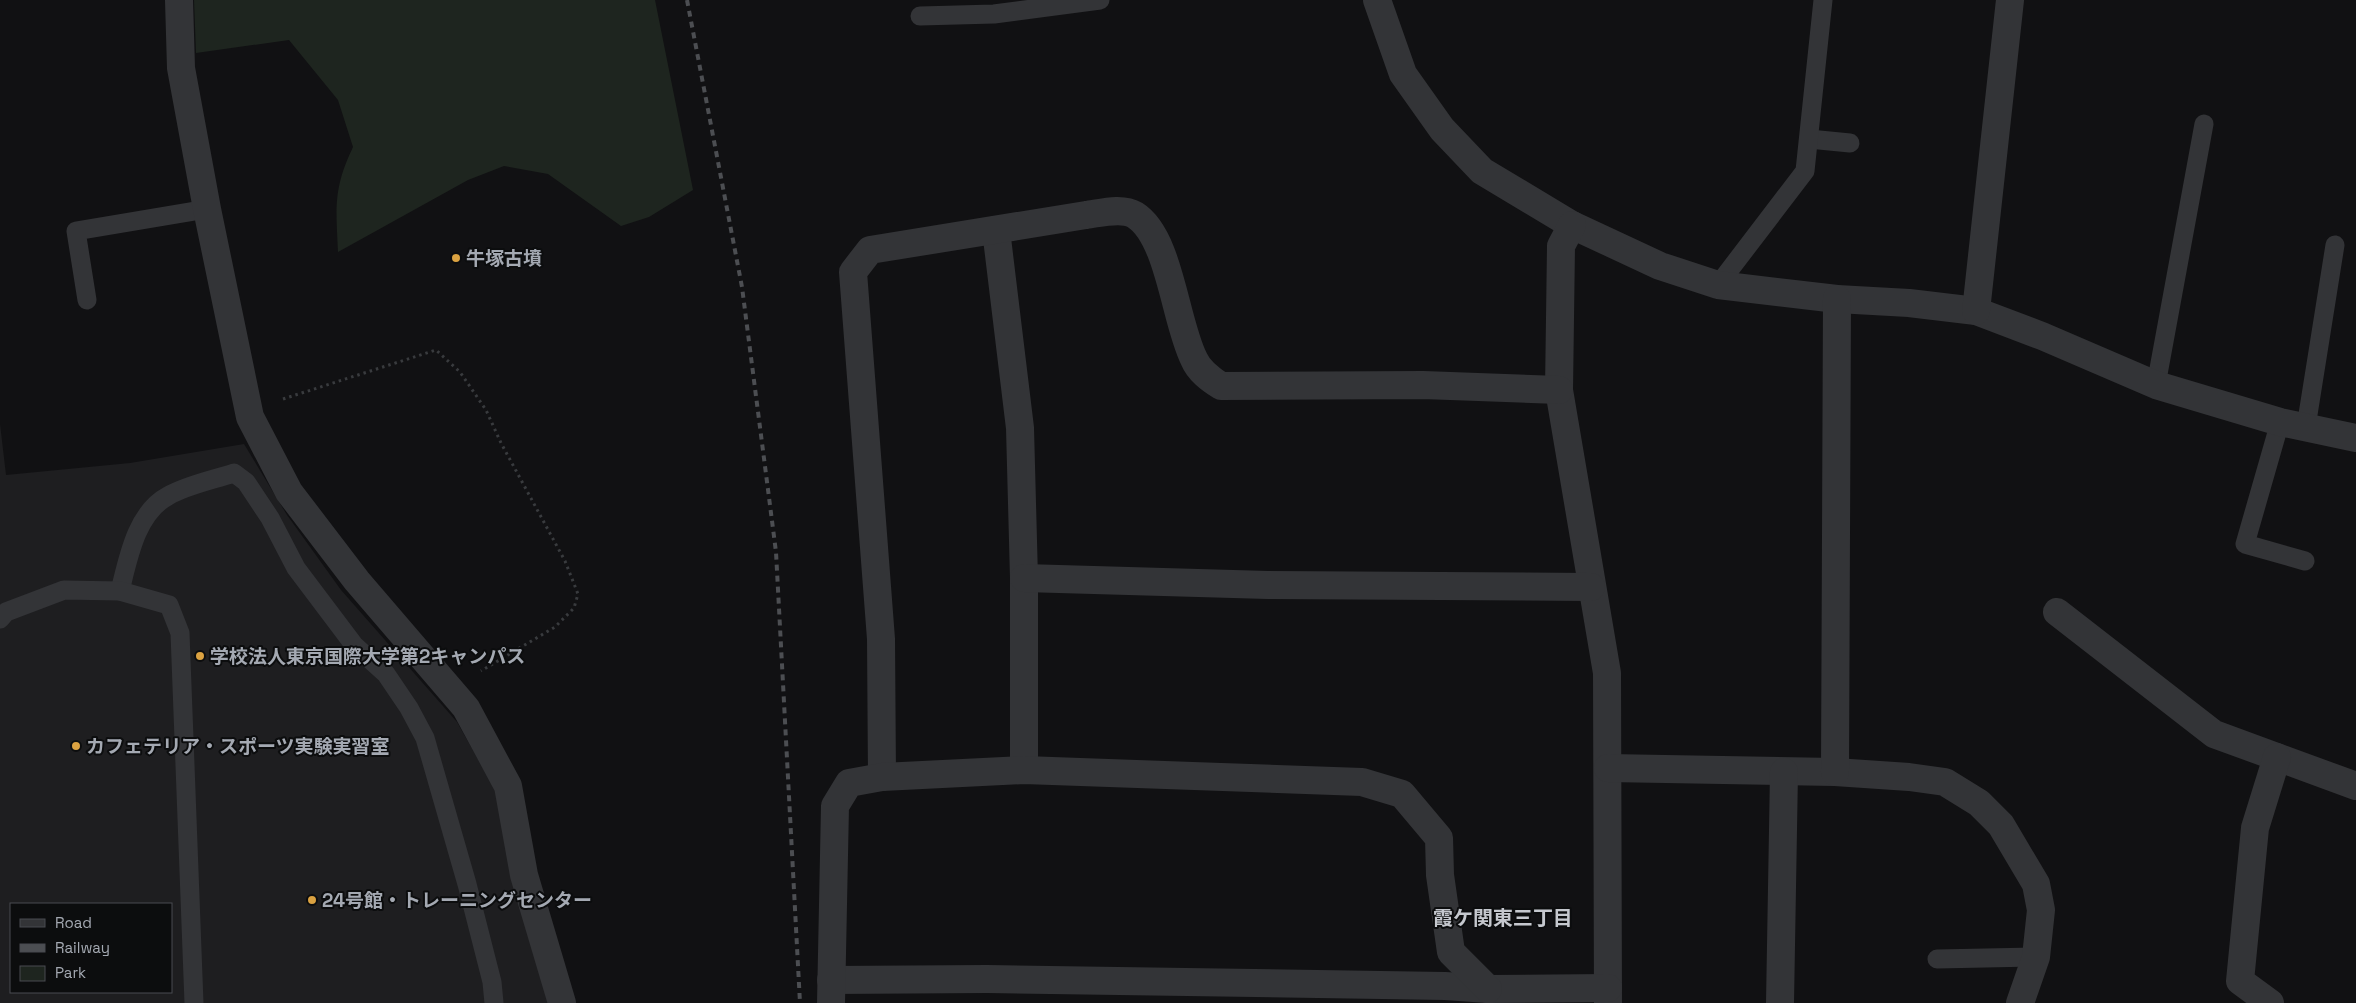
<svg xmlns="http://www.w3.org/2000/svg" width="2356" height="1003" viewBox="0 0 2356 1003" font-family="'Space Grotesk','Noto Sans JP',sans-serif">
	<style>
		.built { fill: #1e1e20; fill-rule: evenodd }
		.green { fill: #1e251f }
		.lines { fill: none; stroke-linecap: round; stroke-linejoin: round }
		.path { stroke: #393b3e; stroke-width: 3; stroke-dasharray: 2.5 4; stroke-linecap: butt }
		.lane { stroke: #333437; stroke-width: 19 }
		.street { stroke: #333437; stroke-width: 28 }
		.rail { stroke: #4c4e52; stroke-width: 4; stroke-dasharray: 6 5; stroke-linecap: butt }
		.poi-dot { fill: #dba241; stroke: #0c0d0e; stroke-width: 2 }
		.labels { text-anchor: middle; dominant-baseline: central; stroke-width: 4; stroke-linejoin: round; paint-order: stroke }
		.poi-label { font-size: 19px; font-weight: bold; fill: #a4a9b2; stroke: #0c0d0e; text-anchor: start }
		.neighbourhood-label { font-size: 20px; font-weight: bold; fill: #c5c8ce; stroke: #0c0d0e }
	</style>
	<rect width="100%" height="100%" fill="#111113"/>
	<path class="built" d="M 0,424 L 6,475 L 130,463 L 244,444 L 287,515 L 341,590 L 457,722 L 496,791 L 551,1003 L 0,1003 ZM 11,904 L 171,904 L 171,992 L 11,992 Z"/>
	<path class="green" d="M 194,0 L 655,0 L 693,190 L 649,217 L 621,226 L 548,174 L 504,166 L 468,180 L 338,252 C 336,207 333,189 353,147 L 338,100 L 289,40 L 196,53 Z"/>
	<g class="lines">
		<path class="path" d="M 283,399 L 436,350 L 460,372 L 486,410 L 501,443 L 565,561 L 578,594 L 574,608 L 555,627 L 481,671"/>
		<g class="lane">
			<path d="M 920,16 L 994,14 L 1100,0"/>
			<path d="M 1809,139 L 1850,143"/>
			<path d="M 1718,285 L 1805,171 L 1823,0"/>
			<path d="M 87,300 L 76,231 L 207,209"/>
			<path d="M 2156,385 L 2204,124"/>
			<path d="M 2280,422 L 2245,544 L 2305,561"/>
			<path d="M 2306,427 L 2335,245"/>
			<path d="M 120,591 C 128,559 136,513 168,496 C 187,485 213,480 234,473 L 246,482 L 270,518 L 296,568 L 354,645 L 386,674 L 409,708 L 425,738 L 467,884 L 492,982 L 494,1003"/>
			<path d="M 0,619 L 6,612 L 64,590 L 120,591 L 169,605 L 180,633 L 194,1003"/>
			<path d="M 1937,959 L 2036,957"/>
		</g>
		<g class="street">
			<path d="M 179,0 L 181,68 L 207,209 L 250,417 L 289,492 L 357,581 L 466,708 L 508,786 L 524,875 L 562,1003"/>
			<path d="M 1377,0 L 1403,74 L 1442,129 L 1482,171 L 1572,225 L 1660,266 L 1718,285 L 1837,299 L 1909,303 L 1976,311 L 2042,336 L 2156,385 L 2280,422 L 2356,438"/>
			<path d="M 1572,225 L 1561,246 L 1559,390 L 1607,673 L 1608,1003"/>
			<path d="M 996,230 L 1020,428 L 1024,578 L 1024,770"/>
			<path d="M 1976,311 L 2010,0"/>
			<path d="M 1024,578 L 1268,585 L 1591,587"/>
			<path d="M 2057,612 L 2214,734 L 2356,786"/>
			<path d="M 1608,768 L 1835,772 L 1909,777 L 1945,782 L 1979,803 L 2001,825 L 2036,884 L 2041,910 L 2036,957 L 2020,1003"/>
			<path d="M 1835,772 L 1837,299"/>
			<path d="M 882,777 L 881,639 L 853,272 L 870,250 L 1086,215 C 1101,213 1122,207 1135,215 C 1170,237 1175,322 1194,359 C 1199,371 1210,379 1221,386 L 1423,385 L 1559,390"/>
			<path d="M 831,980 L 987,979 L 1445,986 L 1488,989 L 1608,988"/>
			<path d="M 831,1003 L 835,806 L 849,783 L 882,777 L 1024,770 L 1362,782 L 1402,794 L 1439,838 L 1440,875 L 1451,952 L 1488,989"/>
			<path d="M 1780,1003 L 1784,772"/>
			<path d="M 2270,1003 L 2240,981 L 2255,828 L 2277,757"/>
		</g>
		<path class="rail" d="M 687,0 L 742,287 L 776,552 L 800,1003"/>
	</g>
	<g class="poi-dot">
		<circle cx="456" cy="258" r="5"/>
		<circle cx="200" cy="656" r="5"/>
		<circle cx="76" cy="746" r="5"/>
		<circle cx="312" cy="900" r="5"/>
	</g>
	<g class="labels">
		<g class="poi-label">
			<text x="466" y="258">牛塚古墳</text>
			<text x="210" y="656">学校法人東京国際大学第2キャンパス</text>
			<text x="86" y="746">カフェテリア・スポーツ実験実習室</text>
			<text x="322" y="900">24号館・トレーニングセンター</text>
		</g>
		<g class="neighbourhood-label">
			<text x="1503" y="918">霞ケ関東三丁目</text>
		</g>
	</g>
	<rect x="10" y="903" width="162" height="90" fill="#0c0d0e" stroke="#494b50"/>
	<rect x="20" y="919" width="25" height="8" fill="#333437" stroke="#494b50"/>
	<text x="55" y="928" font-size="15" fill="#a4a9b2">Road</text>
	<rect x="20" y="944" width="25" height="8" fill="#4c4e52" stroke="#494b50"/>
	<text x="55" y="953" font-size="15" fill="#a4a9b2">Railway</text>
	<rect x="20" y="966" width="25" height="15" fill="#1e251f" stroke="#494b50"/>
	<text x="55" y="978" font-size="15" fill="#a4a9b2">Park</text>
</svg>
